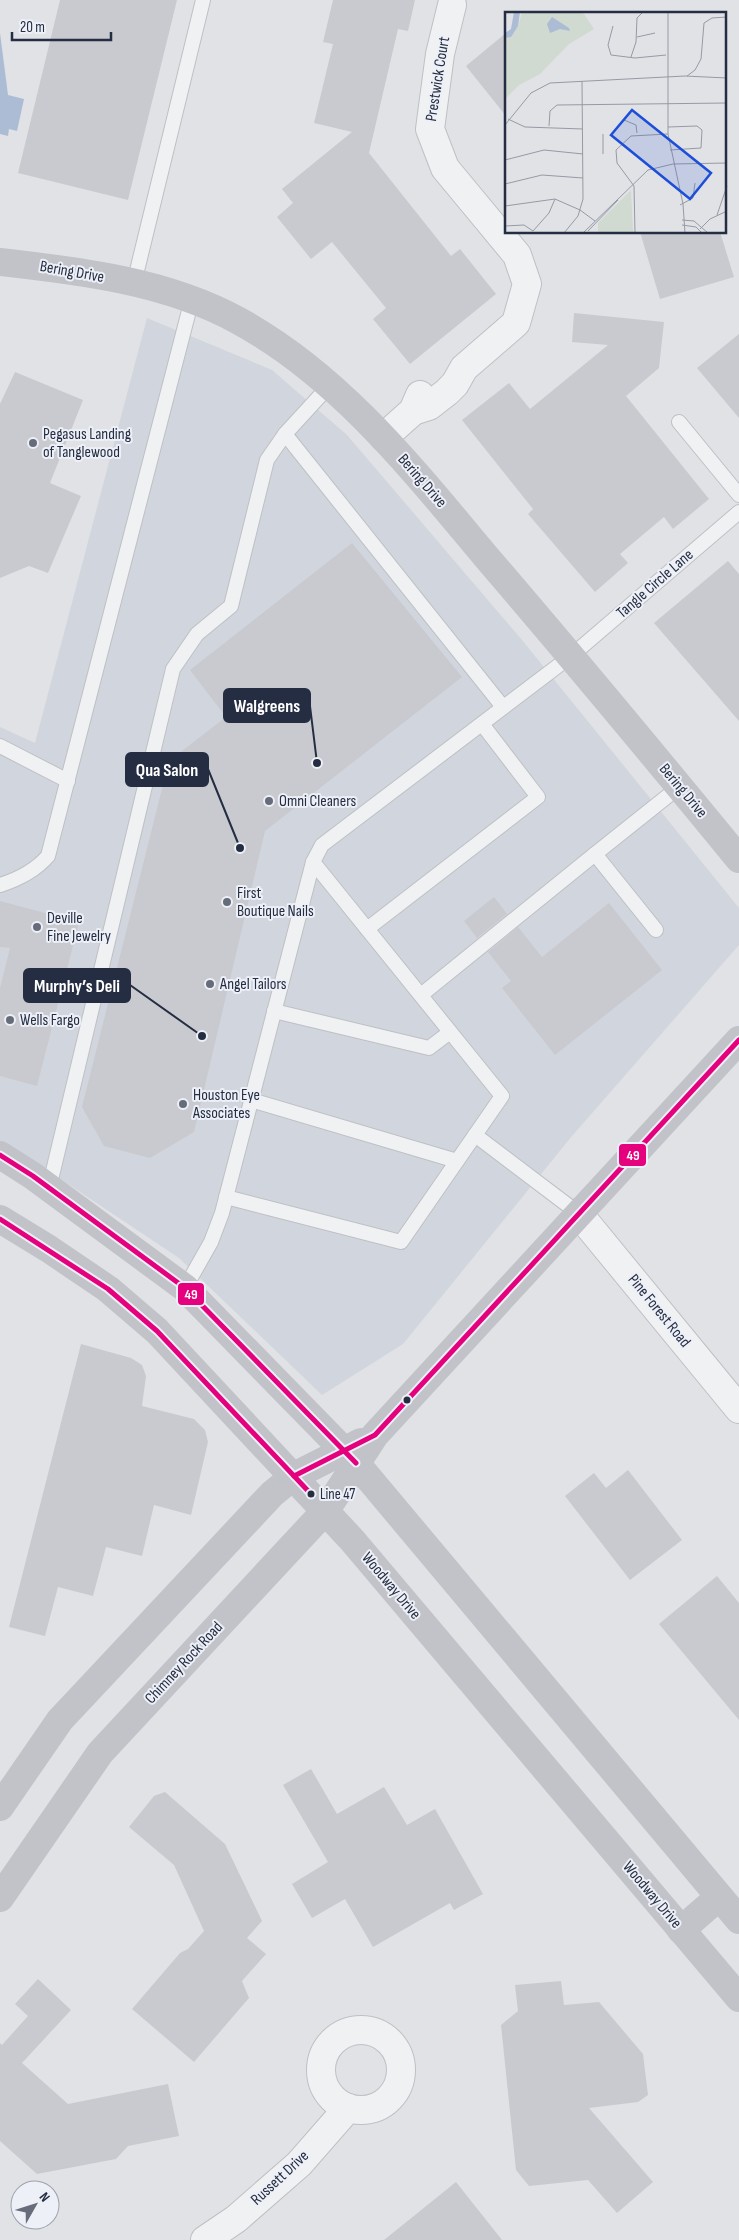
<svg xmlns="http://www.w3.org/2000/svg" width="739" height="2240" viewBox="0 0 739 2240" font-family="'Sofia Sans Condensed',sans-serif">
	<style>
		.built { fill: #d1d5dd }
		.water { fill: #abbcd4 }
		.building { fill: #c9cacf }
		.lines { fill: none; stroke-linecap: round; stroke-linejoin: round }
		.lane-casing { stroke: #bfc0c4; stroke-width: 16 }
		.street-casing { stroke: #bfc0c4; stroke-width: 30 }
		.lane { stroke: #f0f1f3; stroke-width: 14 }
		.street { stroke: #f0f1f3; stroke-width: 28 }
		.secondary { stroke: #c1c3c9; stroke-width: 28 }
		.bus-1-casing { stroke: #edf0f7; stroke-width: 9 }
		.bus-1 { stroke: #e5007d; stroke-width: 5 }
		.poi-dot { fill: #676c7b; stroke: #edf0f7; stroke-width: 2 }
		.bus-dot { fill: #252d42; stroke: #edf0f7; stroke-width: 2 }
		.labels { text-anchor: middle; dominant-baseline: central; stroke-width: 4; stroke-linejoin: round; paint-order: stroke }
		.bus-label { font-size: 15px; fill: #252d42; stroke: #edf0f7; text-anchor: start }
		.street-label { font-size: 16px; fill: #252d42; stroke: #edf0f7 }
		.poi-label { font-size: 16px; fill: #252d42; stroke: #edf0f7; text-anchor: start }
		.inset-road { fill: none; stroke: #969aa4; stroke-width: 1 }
		.view { fill: #1d4ed8; fill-opacity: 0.15; stroke: #1d4ed8; stroke-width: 2.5 }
		.inset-edge { fill: none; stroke: #252d42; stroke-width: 2.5 }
		.leader { fill: none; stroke: #252d42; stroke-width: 2 }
		.callout-dot { fill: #252d42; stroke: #edf0f7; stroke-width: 2 }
		.callout { fill: #252d42; stroke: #252d42; stroke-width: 2 }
		.callout-label { font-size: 18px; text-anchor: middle; font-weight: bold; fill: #fff }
		.line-badge { stroke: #edf0f7; stroke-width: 2 }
		.badge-label { font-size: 14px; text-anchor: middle; font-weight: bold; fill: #fff }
	</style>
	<rect width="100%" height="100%" fill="#e1e2e6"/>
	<path class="built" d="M 147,318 L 272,370 L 347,435 L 522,640 L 739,908 L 739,945 L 572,1136 L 403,1344 L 322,1395 L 179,1258 L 38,1164 L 0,1144 L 0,727 L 35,743 Z"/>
	<path class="water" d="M 0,33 L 8,95 L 24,99 L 17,131 L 9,129 L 8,136 L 0,134 Z"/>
	<g class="building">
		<path d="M 60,0 L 177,0 L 128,200 L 18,173 Z"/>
		<path d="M 333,0 L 415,0 L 408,31 L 398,29 L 369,153 L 451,256 L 460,249 L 496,294 L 410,364 L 373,319 L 386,308 L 332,242 L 311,259 L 277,217 L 293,203 L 282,189 L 352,132 L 314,123 L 333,44 L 323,42 Z"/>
		<path d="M 506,33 L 506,116 L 466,66 Z"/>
		<path d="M 640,232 L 720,232 L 734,277 L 660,299 Z"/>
		<path d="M 574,313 L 664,322 L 659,368 L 626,396 L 709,499 L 673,529 L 664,517 L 620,554 L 628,563 L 595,592 L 528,514 L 533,509 L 462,420 L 509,383 L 530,409 L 608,345 L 572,342 Z"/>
		<path d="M 739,334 L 739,418 L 697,368 Z"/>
		<path d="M 15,372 L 83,400 L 50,483 L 81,496 L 48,573 L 29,566 L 0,578 L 0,404 Z"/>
		<path d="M 352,543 L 462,677 L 265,831 L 194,1132 L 150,1158 L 104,1146 L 82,1107 L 169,761 L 226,717 L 190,670 Z"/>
		<path d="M 728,561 L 739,574 L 739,721 L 654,623 Z"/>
		<path d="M 494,897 L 507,914 L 477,938 L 464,921 Z"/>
		<path d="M 0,901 L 79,922 L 37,1086 L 0,1076 L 0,988 L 10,948 L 0,947 Z"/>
		<path d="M 609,903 L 662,970 L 555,1055 L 502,988 L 511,981 L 488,952 L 518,927 L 542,957 Z"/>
		<path d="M 81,1344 L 131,1358 L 142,1365 L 146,1376 L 142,1406 L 194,1419 L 205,1430 L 208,1442 L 191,1515 L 154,1505 L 142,1556 L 106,1547 L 93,1596 L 58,1587 L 45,1636 L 9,1627 Z"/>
		<path d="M 628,1470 L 682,1540 L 630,1580 L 565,1496 L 594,1473 L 606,1488 Z"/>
		<path d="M 717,1576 L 739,1603 L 739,1720 L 659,1624 Z"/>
		<path d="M 311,1769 L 337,1814 L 384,1787 L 407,1825 L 435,1809 L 483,1894 L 454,1910 L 450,1903 L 373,1947 L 345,1899 L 312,1918 L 292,1884 L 328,1862 L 283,1785 Z"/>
		<path d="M 165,1792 L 225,1844 L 262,1921 L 247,1938 L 266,1954 L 242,1981 L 249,1998 L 194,2062 L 132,2009 L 180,1953 L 188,1949 L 204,1931 L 174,1865 L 129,1827 L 154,1796 Z"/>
		<path d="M 38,1979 L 71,2010 L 22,2063 L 68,2104 L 168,2084 L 179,2136 L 128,2146 L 116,2159 L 37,2174 L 0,2141 L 0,2043 L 2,2045 L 28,2016 L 15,2004 Z"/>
		<path d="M 561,1981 L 564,2005 L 599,2002 L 643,2054 L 648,2095 L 638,2102 L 589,2108 L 653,2182 L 617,2213 L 588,2180 L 529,2186 L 516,2170 L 501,2025 L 518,2011 L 515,1985 Z"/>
		<path d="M 456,2182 L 502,2240 L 384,2240 Z"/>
	</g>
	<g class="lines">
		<g class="lane-casing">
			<g id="lane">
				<path d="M 134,283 L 203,0"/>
				<path d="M 679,422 L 739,495"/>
				<path d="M 285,434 L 503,707"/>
				<path d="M 0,746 L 68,781"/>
				<path d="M 0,885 C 19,879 35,871 48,856 L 192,299"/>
				<path d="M 367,929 L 538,797 L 482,724"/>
				<path d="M 656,930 L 595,854 L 679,787"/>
				<path d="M 421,995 L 595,854"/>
				<path d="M 274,1011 L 429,1048 L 450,1032"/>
				<path d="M 251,1100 L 457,1161"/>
				<path d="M 475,1135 L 578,1213"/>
				<path d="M 49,1188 L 173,669 L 197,634 L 231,606 L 267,460 L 285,434 L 329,386"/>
				<path d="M 226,1197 L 401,1242 L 502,1096 L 313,862"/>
				<path d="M 185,1288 L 211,1242 L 222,1213 L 313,862 L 322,845 L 571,656 L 739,512"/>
			</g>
		</g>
		<g class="street-casing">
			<g id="street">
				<path d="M 413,411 L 429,406 L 447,392 L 455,384 L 464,368 L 516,323 L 527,284 L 517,255 L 445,168 L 430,129 L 440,54 L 452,5"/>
				<path d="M 384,437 L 413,411 L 420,395"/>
				<path d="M 578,1213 L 739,1409"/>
				<circle cx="361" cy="2070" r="40"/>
				<path d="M 205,2240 L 236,2219 L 299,2164 L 348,2108"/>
			</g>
		</g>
		<use href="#lane" class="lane"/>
		<use href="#street" class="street"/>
		<g class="secondary">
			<path d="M 0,262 C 80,271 167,281 239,321 C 341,377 414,471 488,559 C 573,658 656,758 739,859"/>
			<path d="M 0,1155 L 33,1176 L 185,1288 L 356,1463 L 739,1920"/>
			<path d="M 0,1219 L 49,1249 L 108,1289 L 157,1331 L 352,1540 L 739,1998"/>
			<path d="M 0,1807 L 60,1720 L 272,1494 L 294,1476 L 361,1442"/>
			<path d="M 0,1898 L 100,1753 L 326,1510 L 375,1435 L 739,1040"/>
			<path d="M 681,1930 L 719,1897"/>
		</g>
		<g class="bus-1-casing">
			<g id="bus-1">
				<path d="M 0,1155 L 33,1176 L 185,1288 L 356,1463"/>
				<path d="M 0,1219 L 108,1289 L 157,1331 L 311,1494"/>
				<path d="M 294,1476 L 375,1435 L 739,1040"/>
			</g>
		</g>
		<use href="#bus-1" class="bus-1"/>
	</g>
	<g class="poi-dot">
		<circle cx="33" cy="443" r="5"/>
		<circle cx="269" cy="801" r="5"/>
		<circle cx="227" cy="902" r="5"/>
		<circle cx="37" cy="927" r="5"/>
		<circle cx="210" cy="984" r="5"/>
		<circle cx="10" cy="1020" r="5"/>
		<circle cx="183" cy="1104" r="5"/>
	</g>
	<g class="bus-dot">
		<circle cx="407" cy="1400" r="4.5"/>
		<circle cx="311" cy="1494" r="4.5"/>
	</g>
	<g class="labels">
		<g class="bus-label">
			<text x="320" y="1494">Line 47</text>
		</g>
		<g class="street-label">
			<text transform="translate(438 79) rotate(-81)">Prestwick Court</text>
			<text transform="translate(72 272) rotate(10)">Bering Drive</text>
			<text transform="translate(422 481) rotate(49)">Bering Drive</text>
			<text transform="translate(655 584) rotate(-41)">Tangle Circle Lane</text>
			<text transform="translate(683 791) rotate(50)">Bering Drive</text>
			<text transform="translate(659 1311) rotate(51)">Pine Forest Road</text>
			<text transform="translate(391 1586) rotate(50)">Woodway Drive</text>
			<text transform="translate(184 1663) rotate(-47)">Chimney Rock Road</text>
			<text transform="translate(652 1895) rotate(50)">Woodway Drive</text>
			<text transform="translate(280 2178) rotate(-43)">Russett Drive</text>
		</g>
		<g class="poi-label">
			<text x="43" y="434">Pegasus Landing<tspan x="43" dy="18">of Tanglewood</tspan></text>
			<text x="279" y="801">Omni Cleaners</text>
			<text x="237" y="893">First<tspan x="237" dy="18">Boutique Nails</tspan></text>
			<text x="47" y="918">Deville<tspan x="47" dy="18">Fine Jewelry</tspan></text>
			<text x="220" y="984">Angel Tailors</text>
			<text x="20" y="1020">Wells Fargo</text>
			<text x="193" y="1095">Houston Eye<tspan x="193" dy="18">Associates</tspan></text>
		</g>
	</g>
	<g transform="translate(505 12)">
		<rect width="221" height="221" fill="#e1e2e6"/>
		<path d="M 17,0 L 75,0 L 79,2 L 89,17 L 64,32 L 35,62 L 14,73 L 0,87 L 0,28 L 13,14 ZM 126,178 L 128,220 L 93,220 L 93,211 Z" fill="#d0dad0"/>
		<path d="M 9,0 L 15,0 L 13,14 L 6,25 L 0,26 L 0,21 L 6,17 ZM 47,5 L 64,16 L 65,19 L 55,17 L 45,21 L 42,12 Z" fill="#abbcd4"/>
		<path class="inset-road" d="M 163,0 L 163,122 L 178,192 L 180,221M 108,14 L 103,33 L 106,43 L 130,46 L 161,43M 132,25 L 150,21M 126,45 L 131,30 L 132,6 L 138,0M 182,64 L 190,58 L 196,47 L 199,11 L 207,6 L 222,5M 3,107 L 20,115 L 78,117M 119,108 L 131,113 L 132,121M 0,113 L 26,81 L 45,71 L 180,64 L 222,66M 44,114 L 45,99 L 52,93 L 222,91M 163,115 L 192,114 L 197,118 L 196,136 L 165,138M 98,122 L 98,142M 0,148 L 39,138 L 78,142M 0,172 L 37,163 L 78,166M 175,193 L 188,186 L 190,171M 0,194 L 50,187 L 75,198 L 90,209M 212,203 L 222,174M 177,208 L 189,209 L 203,221M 177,213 L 191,215 L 197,221M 0,214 L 19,213 L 28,219 L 44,201 L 50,187M 195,217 L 205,207 L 222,199M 83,219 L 113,188M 59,221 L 73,204 L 78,187 L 77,69M 78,221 L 143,158 L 168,152 L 222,151M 130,221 L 129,174 L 112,151 L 111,138 L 126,124 L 163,122"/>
		<path class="view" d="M 127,98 L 206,161 L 185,187 L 106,123 Z"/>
		<rect width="221" height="221" class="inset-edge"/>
	</g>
	<path class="leader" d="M317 763L310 706M240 848L208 769M202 1036L130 985"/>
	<g class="callout-dot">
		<circle cx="317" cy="763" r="5"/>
		<circle cx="240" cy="848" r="5"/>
		<circle cx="202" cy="1036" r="5"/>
	</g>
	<g class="callout">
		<rect x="224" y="689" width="86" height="33" rx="5"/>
		<rect x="126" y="753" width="82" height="33" rx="5"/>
		<rect x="24" y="969" width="106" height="33" rx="5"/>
	</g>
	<g class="callout-label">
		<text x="267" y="712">Walgreens</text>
		<text x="167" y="776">Qua Salon</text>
		<text x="77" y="992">Murphy’s Deli</text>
	</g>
	<g class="line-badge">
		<rect x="618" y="1143" width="29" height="24" rx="5" fill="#e5007d"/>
		<rect x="177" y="1282" width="28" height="24" rx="5" fill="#e5007d"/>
	</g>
	<g class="badge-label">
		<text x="633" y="1160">49</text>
		<text x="191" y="1299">49</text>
	</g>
	<g transform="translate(35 2205) rotate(51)"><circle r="24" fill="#edf0f7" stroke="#9da2af"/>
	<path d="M0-4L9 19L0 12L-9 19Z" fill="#676c7b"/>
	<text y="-8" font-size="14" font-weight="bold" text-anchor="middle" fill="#252d42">N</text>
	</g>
	<path d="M12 32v8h99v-8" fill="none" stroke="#252d42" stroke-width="2.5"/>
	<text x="20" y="32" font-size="15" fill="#252d42" stroke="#edf0f7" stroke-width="4" paint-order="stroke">20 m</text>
</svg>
